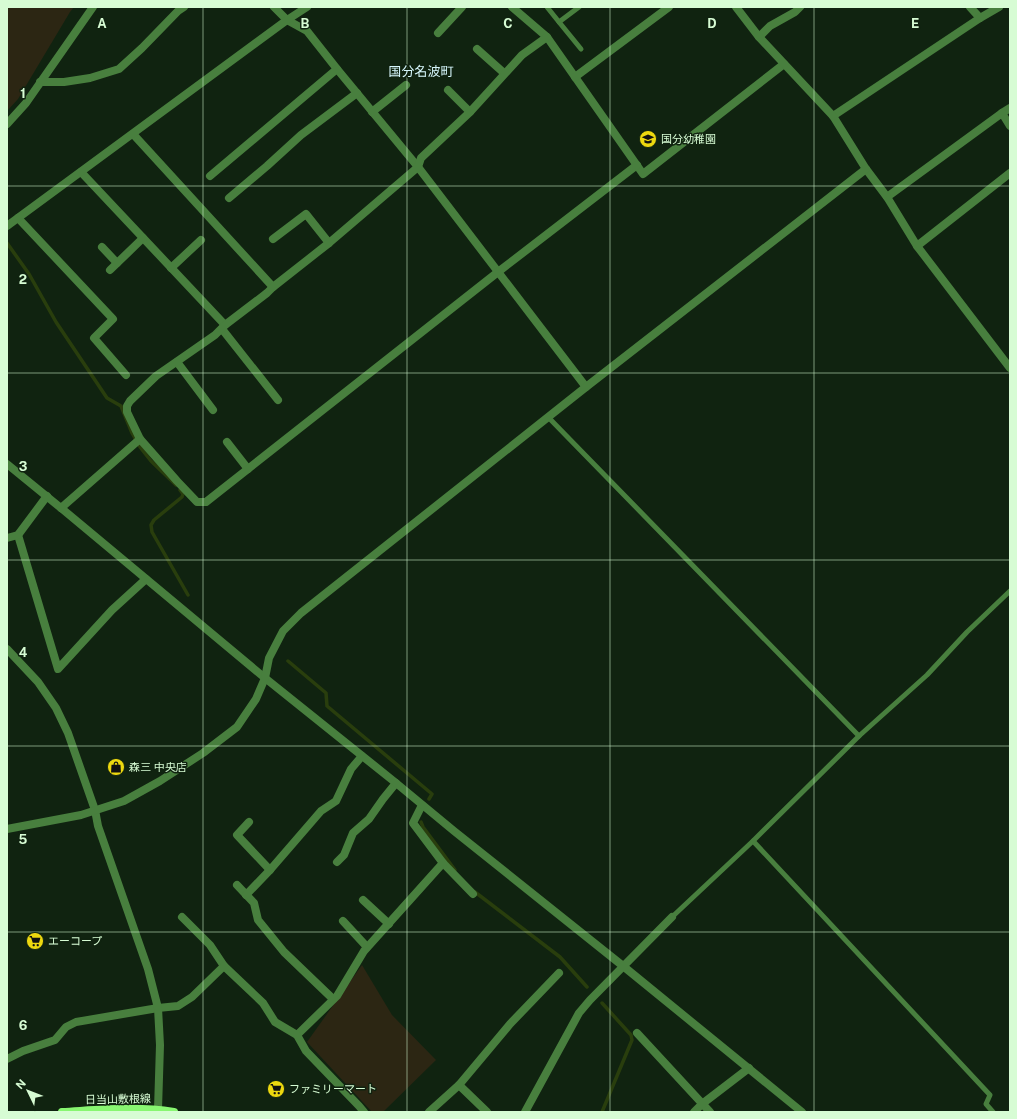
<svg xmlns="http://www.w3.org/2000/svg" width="1017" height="1119" viewBox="0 0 1017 1119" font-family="'Public Sans','Noto Sans JP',sans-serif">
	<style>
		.green { fill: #2c2613 }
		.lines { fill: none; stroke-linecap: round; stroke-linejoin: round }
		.stream { stroke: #293e0d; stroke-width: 3.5 }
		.service { stroke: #487f3e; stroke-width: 5 }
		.minor { stroke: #487f3e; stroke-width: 8 }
		.tertiary { stroke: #487f3e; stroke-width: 8 }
		.secondary { stroke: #88f671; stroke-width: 8 }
		.grid { fill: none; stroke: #d7fcd4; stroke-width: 1; stroke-opacity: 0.55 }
		.labels { text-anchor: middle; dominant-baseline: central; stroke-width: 3; stroke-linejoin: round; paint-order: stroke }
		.poi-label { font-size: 11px; fill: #d7fcd4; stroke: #102310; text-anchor: start }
		.street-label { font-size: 11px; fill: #d7fcd4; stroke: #102310 }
		.quarter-label { font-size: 13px; fill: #d6f6fc; stroke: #102310 }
		.grid-label { font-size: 13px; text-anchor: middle; font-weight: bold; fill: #d7fcd4; stroke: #102310; stroke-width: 3; stroke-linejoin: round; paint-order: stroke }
	</style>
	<rect width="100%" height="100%" fill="#102310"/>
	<g class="green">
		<path d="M 7,7 L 74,7 L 70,12 L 18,99 L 7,111 Z"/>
		<path d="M 362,965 L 392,1015 L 436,1060 L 383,1112 L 372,1112 L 307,1042 Z"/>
	</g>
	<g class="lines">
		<g class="stream">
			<path d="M 7,243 L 29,274 L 56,322 L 107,398 L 121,406 L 132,433 L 140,447 L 151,461 L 176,485"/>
			<path d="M 180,490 L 183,494 L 182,497 L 154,520 L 151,525 L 152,532 L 188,595"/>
			<path d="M 288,661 L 326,693 L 327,706 L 432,794 L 429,799"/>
			<path d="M 421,822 L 423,827 L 455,870"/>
			<path d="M 475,892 L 560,957 L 587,987"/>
			<path d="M 602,1112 L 632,1040 L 631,1035 L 602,1003"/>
		</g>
		<g class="service">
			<path d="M 547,7 L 559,22 L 579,7"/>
			<path d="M 559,22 L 581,49"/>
			<path d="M 548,417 L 859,736"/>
			<path d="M 753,841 L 990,1095 L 986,1104 L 993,1112"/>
			<path d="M 672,917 L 753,841 L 859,736 L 927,675 L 967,632 L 1010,591"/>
		</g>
		<g class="minor">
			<path d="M 274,7 L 287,20 L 307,31 L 337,69 L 418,167 L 586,387"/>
			<path d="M 512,7 L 547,37 L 643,174 L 784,64"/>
			<path d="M 970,7 L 980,18"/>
			<path d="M 438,33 L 462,7"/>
			<path d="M 759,37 L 770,26 L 795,12 L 800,7"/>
			<path d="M 477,49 L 504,73"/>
			<path d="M 575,77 L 669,7"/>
			<path d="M 40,82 L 64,82 L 90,78 L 119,69 L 142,48 L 178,11 L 184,7"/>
			<path d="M 448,90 L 470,112"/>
			<path d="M 372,112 L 406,85"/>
			<path d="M 1002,113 L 1010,108"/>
			<path d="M 833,116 L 980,18 L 999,7"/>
			<path d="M 7,124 L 26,103 L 93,7"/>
			<path d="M 133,134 L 273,287"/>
			<path d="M 81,172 L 225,325"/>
			<path d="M 210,176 L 337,69"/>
			<path d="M 887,197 L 1002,113 L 1010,126"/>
			<path d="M 229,198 L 267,166 L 301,135 L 357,93"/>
			<path d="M 18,218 L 113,319 L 94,338 L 126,375"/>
			<path d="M 273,239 L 306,214 L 329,243"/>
			<path d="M 917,246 L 1010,173"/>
			<path d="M 102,247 L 117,263"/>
			<path d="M 171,268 L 201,240"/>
			<path d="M 110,270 L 143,238"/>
			<path d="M 222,329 L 278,400"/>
			<path d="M 177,362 L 213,410"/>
			<path d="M 140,439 L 127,412 L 127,406 L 130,401 L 156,376 L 215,335 L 225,325 L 267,293 L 273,287 L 329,243 L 418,167 L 421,158 L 470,112 L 522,55 L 547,37"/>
			<path d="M 227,442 L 248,469"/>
			<path d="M 61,508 L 140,439 L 177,481 L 197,502 L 206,502 L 498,272 L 637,165"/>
			<path d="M 18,535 L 58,669 L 112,610 L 146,579"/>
			<path d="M 7,538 L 18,535 L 47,496"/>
			<path d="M 249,822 L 237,835 L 270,870"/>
			<path d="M 337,862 L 344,855 L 353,833 L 369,819 L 383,799 L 396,783"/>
			<path d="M 443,863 L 473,894"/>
			<path d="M 237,885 L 254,903 L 258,920 L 284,952 L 333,999"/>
			<path d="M 246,895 L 270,870 L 321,811 L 336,801 L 351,769 L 362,756"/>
			<path d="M 363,900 L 389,924"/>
			<path d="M 182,917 L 210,945 L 224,966"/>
			<path d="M 343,921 L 367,947"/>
			<path d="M 637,1033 L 710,1112"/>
			<path d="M 297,1035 L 337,996 L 364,951 L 443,863 L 413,823 L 422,805"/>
			<path d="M 7,1059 L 23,1051 L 55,1040 L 66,1027 L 76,1022 L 158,1008 L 178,1006 L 192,997 L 224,966 L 263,1003 L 275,1022 L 297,1035 L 306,1051 L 359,1106 L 364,1112"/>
			<path d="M 459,1085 L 487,1112"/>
			<path d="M 429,1112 L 459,1085 L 510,1024 L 559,973"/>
			<path d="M 694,1112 L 702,1104 L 749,1068"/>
		</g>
		<g class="tertiary">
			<path d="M 736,7 L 759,37 L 833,116 L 866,169 L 887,197 L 917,246 L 1010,368"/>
			<path d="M 7,226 L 287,20 L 307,7"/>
			<path d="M 7,464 L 61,508 L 265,678 L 396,783 L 454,831 L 623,966 L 802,1112"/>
			<path d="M 7,649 L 38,682 L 56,708 L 68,733 L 95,810 L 98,826 L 148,969 L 158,1008 L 160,1045 L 158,1109"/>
			<path d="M 7,829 L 81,815 L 124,801 L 160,781 L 203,753 L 237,727 L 256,699 L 265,678 L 269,658 L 283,631 L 301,613 L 586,387 L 866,169"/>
			<path d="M 525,1112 L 579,1013 L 590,1000 L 672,917"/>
		</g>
		<path class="secondary" d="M 62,1112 C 99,1110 137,1106 174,1112"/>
	</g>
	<path class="grid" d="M 203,7 L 203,1112M 407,7 L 407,1112M 610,7 L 610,1112M 814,7 L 814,1112M 7,186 L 1010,186M 7,373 L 1010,373M 7,560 L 1010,560M 7,746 L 1010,746M 7,932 L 1010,932"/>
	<defs>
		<g id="school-disc" transform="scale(0.9)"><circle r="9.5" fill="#edd80f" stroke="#102310"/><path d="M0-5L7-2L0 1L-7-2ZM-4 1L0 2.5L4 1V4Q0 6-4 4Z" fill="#111"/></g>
		<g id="shop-disc" transform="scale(0.9)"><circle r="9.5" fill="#edd80f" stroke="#102310"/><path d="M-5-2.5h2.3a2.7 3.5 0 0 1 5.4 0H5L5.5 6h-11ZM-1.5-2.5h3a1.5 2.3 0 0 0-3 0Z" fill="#111"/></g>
		<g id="supermarket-disc" transform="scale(0.9)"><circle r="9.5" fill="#edd80f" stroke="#102310"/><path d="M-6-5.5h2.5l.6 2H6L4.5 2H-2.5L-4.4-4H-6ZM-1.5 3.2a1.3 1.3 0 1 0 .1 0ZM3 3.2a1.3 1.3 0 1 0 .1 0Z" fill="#111"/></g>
	</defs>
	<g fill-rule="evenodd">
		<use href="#school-disc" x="648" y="139"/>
		<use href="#shop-disc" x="116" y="767"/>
		<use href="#supermarket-disc" x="35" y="941"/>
		<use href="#supermarket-disc" x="276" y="1089"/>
	</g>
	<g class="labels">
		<g class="poi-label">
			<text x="661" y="139">国分幼稚園</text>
			<text x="129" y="767">森三 中央店</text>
			<text x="48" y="941">エーコープ</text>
			<text x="289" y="1089">ファミリーマート</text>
		</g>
		<g class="street-label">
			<text transform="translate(118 1099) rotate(-1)">日当山敷根線</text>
		</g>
		<g class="quarter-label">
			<text x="421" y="71">国分名波町</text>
		</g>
	</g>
	<g class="grid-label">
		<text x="102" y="28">A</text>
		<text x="305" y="28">B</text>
		<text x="508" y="28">C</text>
		<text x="712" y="28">D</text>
		<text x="915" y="28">E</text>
		<text x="23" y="98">1</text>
		<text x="23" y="284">2</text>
		<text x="23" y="471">3</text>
		<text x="23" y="657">4</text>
		<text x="23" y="844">5</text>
		<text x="23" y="1030">6</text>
	</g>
	<rect width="1017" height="1119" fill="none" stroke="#d7fcd4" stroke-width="16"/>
	<g transform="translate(28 1091) rotate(313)" stroke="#102310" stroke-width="3" paint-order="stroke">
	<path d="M0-3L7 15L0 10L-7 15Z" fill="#d7fcd4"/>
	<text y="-6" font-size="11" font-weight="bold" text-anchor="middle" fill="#d7fcd4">N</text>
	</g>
</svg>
